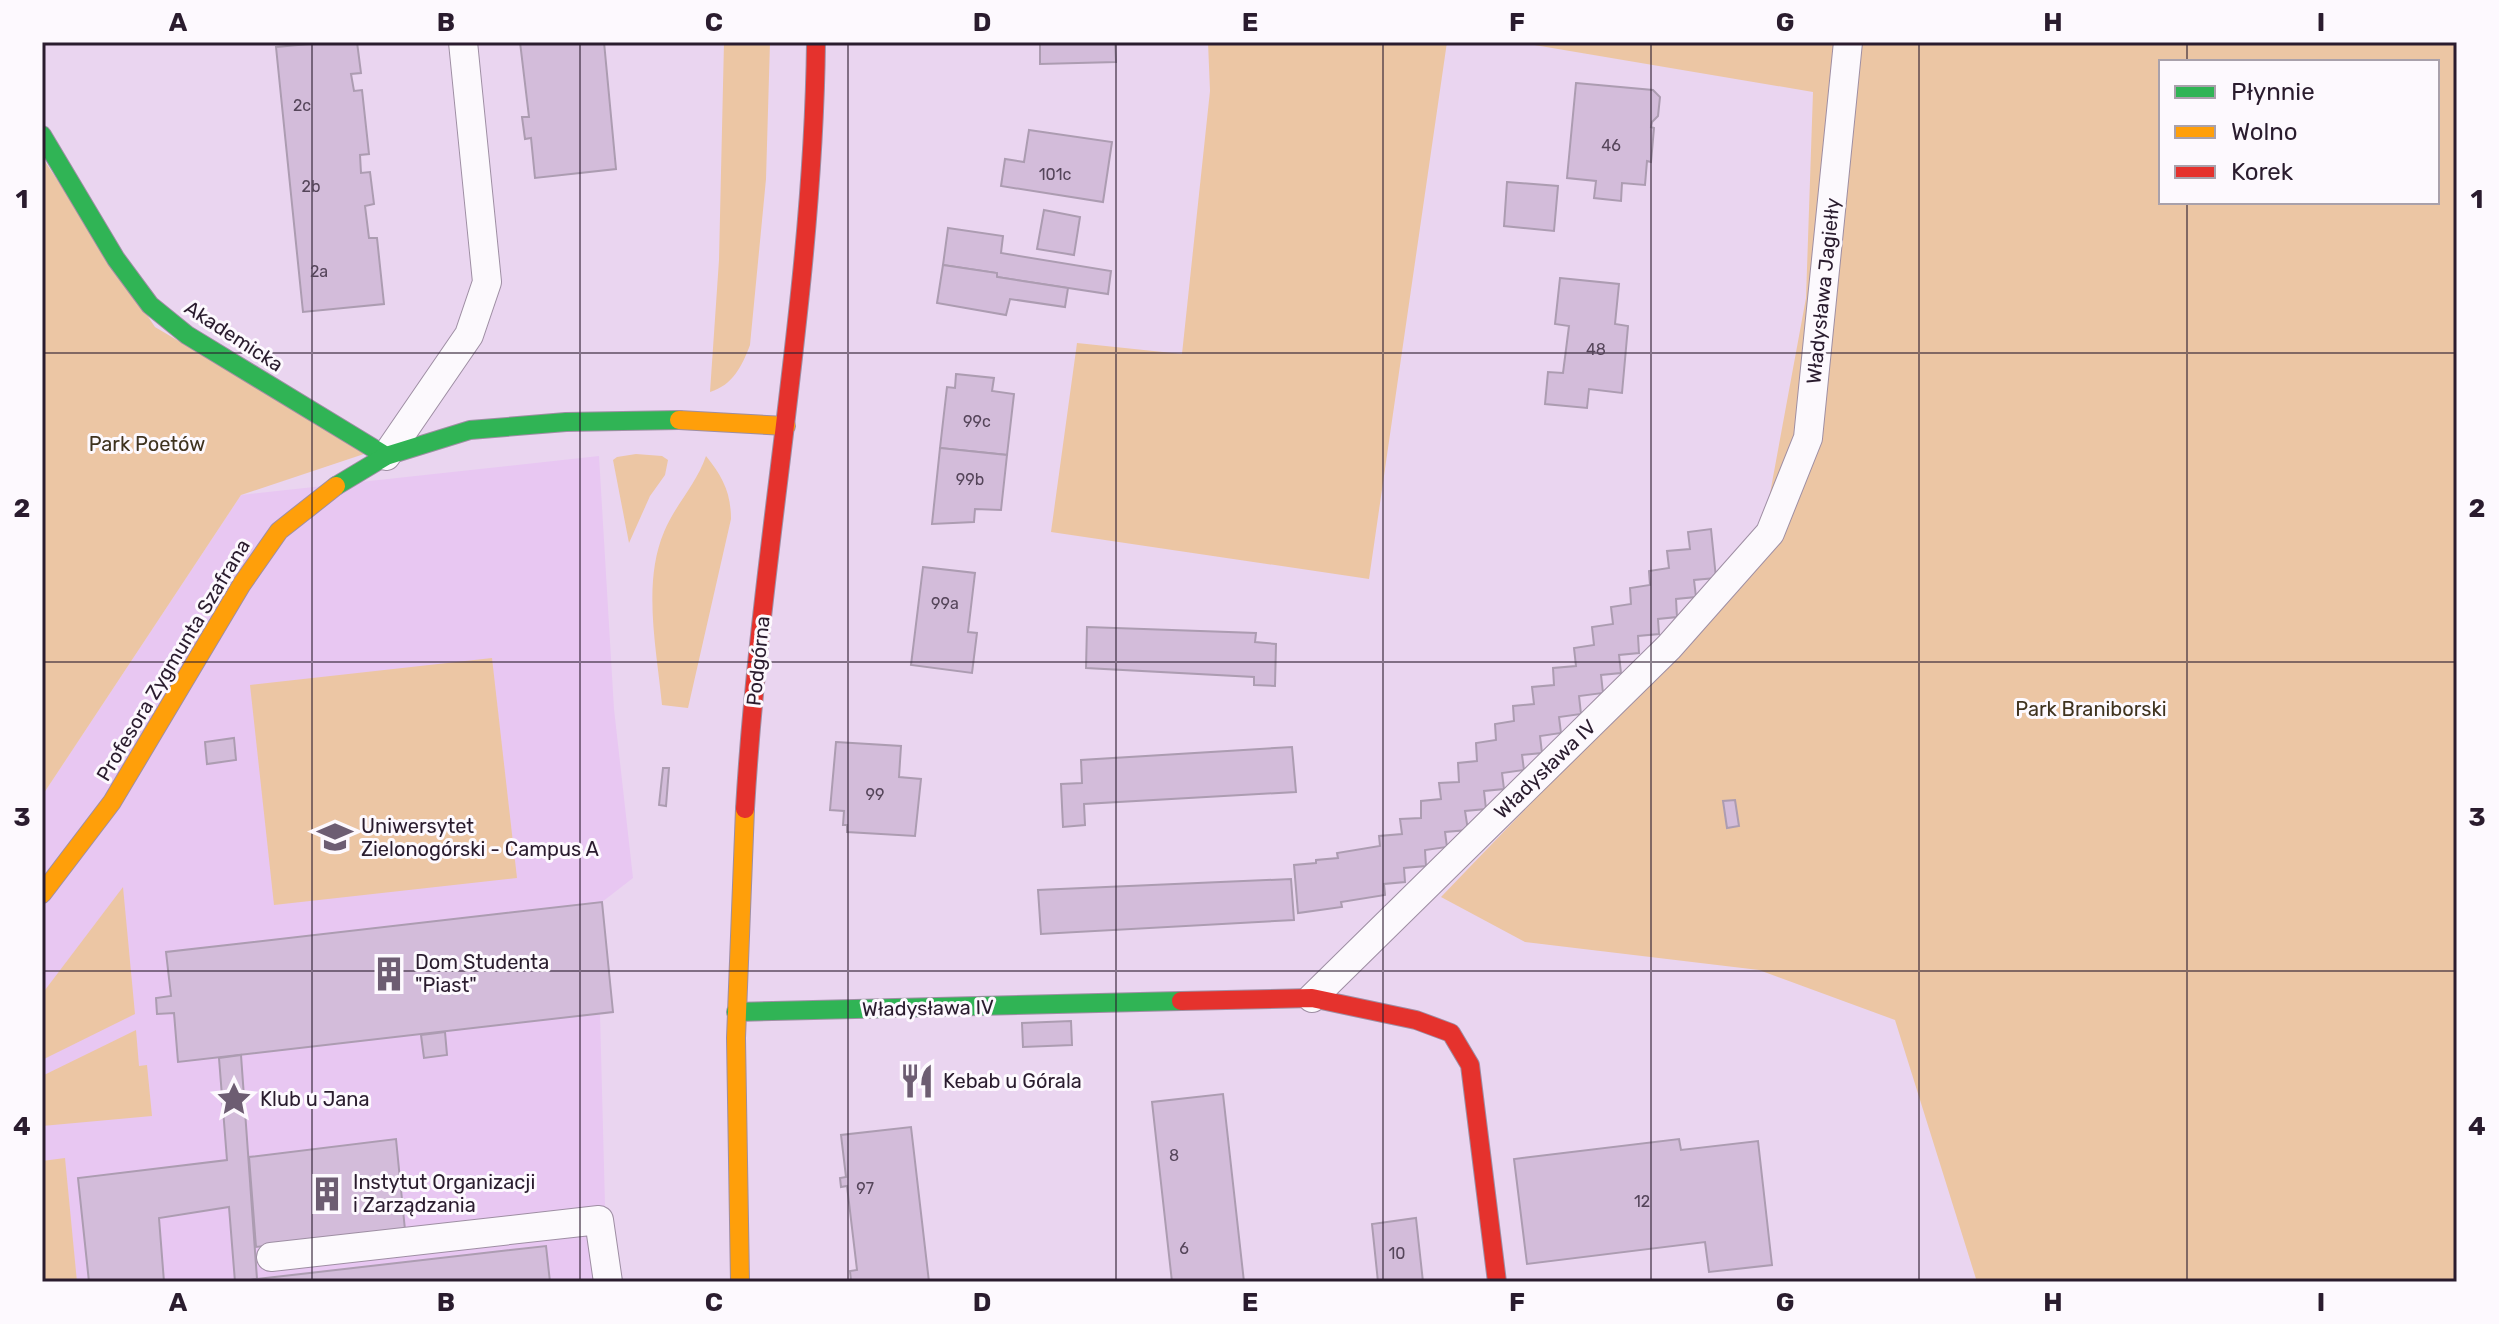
<svg xmlns="http://www.w3.org/2000/svg" width="2499" height="1324" viewBox="0 0 2499 1324" font-family="Rubik,sans-serif">
	<style>
		.built { fill: #e8c7f2 }
		.green { fill: #ecc6a4; fill-rule: evenodd }
		.building { fill: #d3bcda; stroke: #ac9cb1; stroke-width: 2 }
		.lines { fill: none; stroke-linecap: round; stroke-linejoin: round }
		.lane-casing { stroke: #9e8ea3; stroke-width: 30 }
		.fast-casing { stroke: #9e8ea3; stroke-width: 20 }
		.slow-casing { stroke: #9e8ea3; stroke-width: 20 }
		.jam-casing { stroke: #9e8ea3; stroke-width: 20 }
		.lane { stroke: #fcf9fd; stroke-width: 28 }
		.fast { stroke: #30b455; stroke-width: 18 }
		.slow { stroke: #ff9f0a; stroke-width: 18 }
		.jam { stroke: #e5322d; stroke-width: 18 }
		.grid { fill: none; stroke: #2a1c2e; stroke-width: 2; stroke-opacity: 0.55 }
		.labels { text-anchor: middle; dominant-baseline: central; stroke-width: 6; stroke-linejoin: round; paint-order: stroke }
		.number-label { font-size: 16px; fill: #55455a }
		.street-label { font-size: 20px; fill: #2a1c2e; stroke: #fdf9fe }
		.park-label { font-size: 20px; fill: #3f331f; stroke: #fdf9fe }
		.poi-label { font-size: 20px; fill: #2a1c2e; stroke: #fdf9fe; text-anchor: start }
		.neatline { fill: none; stroke: #2a1c2e; stroke-width: 3 }
		.grid-label { font-size: 26px; text-anchor: middle; font-weight: bold; fill: #2a1c2e }
	</style>
	<rect width="100%" height="100%" fill="#ead5f0"/>
	<path class="built" d="M 599,456 L 614,709 L 633,878 L 602,902 L 613,1012 L 600,1014 L 607,1282 L 42,1282 L 42,796 L 241,495 Z"/>
	<g class="green">
		<path d="M 724,42 L 770,42 L 766,179 L 750,345 C 742,366 733,385 710,392 L 719,260 Z"/>
		<path d="M 1208,42 L 1447,42 L 1369,579 L 1051,532 L 1077,343 L 1182,354 L 1210,91 Z"/>
		<path d="M 1517,42 L 2457,42 L 2457,1282 L 1977,1282 L 1895,1020 L 1759,970 L 1525,942 L 1441,897 L 1749,576 L 1769,499 L 1806,298 L 1813,92 ZM 2161,62 L 2437,62 L 2437,202 L 2161,202 Z"/>
		<path d="M 42,157 L 155,327 L 367,453 L 241,495 L 42,796 Z"/>
		<path d="M 636,454 L 662,456 L 668,460 L 665,475 L 650,496 L 629,543 L 613,460 L 617,457 Z"/>
		<path d="M 706,456 C 722,476 731,492 731,519 L 688,708 L 662,705 C 657,650 642,584 664,532 C 675,505 696,485 706,456 Z"/>
		<path d="M 492,658 L 517,878 L 274,905 L 250,685 Z"/>
		<path d="M 123,887 L 135,1014 L 42,1060 L 42,994 Z"/>
		<path d="M 136,1030 L 139,1066 L 147,1065 L 152,1116 L 42,1126 L 42,1076 Z"/>
		<path d="M 65,1158 L 77,1282 L 42,1282 L 42,1161 Z"/>
	</g>
	<g class="building">
		<path d="M 331,42 L 357,42 L 361,73 L 351,74 L 354,91 L 362,90 L 369,154 L 360,155 L 361,173 L 370,172 L 374,204 L 365,206 L 369,238 L 377,238 L 384,304 L 303,312 L 276,47 Z"/>
		<path d="M 520,42 L 604,42 L 616,169 L 535,178 L 531,138 L 525,139 L 522,117 L 529,117 Z"/>
		<path d="M 1040,42 L 1115,42 L 1116,62 L 1040,64 Z"/>
		<path d="M 1576,83 L 1653,90 L 1660,97 L 1658,116 L 1652,122 L 1651,127 L 1654,128 L 1651,162 L 1647,161 L 1645,185 L 1622,183 L 1621,201 L 1594,198 L 1596,181 L 1567,178 Z"/>
		<path d="M 1029,130 L 1112,142 L 1103,202 L 1001,186 L 1005,159 L 1024,162 Z"/>
		<path d="M 1507,182 L 1558,186 L 1554,231 L 1504,226 Z"/>
		<path d="M 1044,210 L 1080,217 L 1074,255 L 1037,249 Z"/>
		<path d="M 948,228 L 1003,236 L 1001,253 L 1111,271 L 1108,294 L 997,277 L 997,273 L 943,265 Z"/>
		<path d="M 943,265 L 997,273 L 997,277 L 1068,288 L 1065,307 L 1010,299 L 1006,315 L 937,303 Z"/>
		<path d="M 1560,278 L 1619,284 L 1615,324 L 1628,326 L 1622,393 L 1589,389 L 1587,408 L 1545,404 L 1548,372 L 1563,373 L 1569,326 L 1555,324 Z"/>
		<path d="M 956,374 L 994,378 L 992,391 L 1014,394 L 1007,455 L 940,448 L 947,387 L 955,388 Z"/>
		<path d="M 940,448 L 1007,455 L 1001,510 L 975,509 L 974,522 L 932,524 Z"/>
		<path d="M 1711,529 L 1716,578 L 1694,580 L 1696,597 L 1676,599 L 1677,617 L 1658,619 L 1659,634 L 1638,636 L 1639,653 L 1619,655 L 1621,673 L 1601,675 L 1603,693 L 1579,696 L 1581,714 L 1559,717 L 1561,733 L 1540,736 L 1542,753 L 1522,755 L 1524,770 L 1502,773 L 1504,789 L 1484,791 L 1486,809 L 1465,811 L 1468,830 L 1445,832 L 1447,847 L 1425,850 L 1426,866 L 1404,868 L 1405,882 L 1384,884 L 1385,895 L 1341,902 L 1342,907 L 1298,913 L 1294,865 L 1316,863 L 1316,860 L 1338,858 L 1337,853 L 1380,846 L 1379,836 L 1402,834 L 1400,819 L 1421,818 L 1421,801 L 1441,799 L 1439,783 L 1459,782 L 1458,763 L 1477,761 L 1476,743 L 1496,740 L 1495,724 L 1514,721 L 1513,706 L 1534,704 L 1532,687 L 1554,685 L 1553,668 L 1576,666 L 1574,648 L 1594,645 L 1592,627 L 1613,624 L 1611,607 L 1631,604 L 1630,588 L 1650,585 L 1649,571 L 1669,568 L 1667,551 L 1690,549 L 1688,532 Z"/>
		<path d="M 923,567 L 975,573 L 968,632 L 977,633 L 972,673 L 911,665 Z"/>
		<path d="M 1087,627 L 1256,633 L 1255,642 L 1276,644 L 1275,686 L 1254,685 L 1254,677 L 1086,668 Z"/>
		<path d="M 234,738 L 236,760 L 207,764 L 205,742 Z"/>
		<path d="M 836,742 L 901,746 L 899,777 L 921,779 L 915,836 L 847,832 L 847,825 L 843,825 L 844,811 L 830,810 Z"/>
		<path d="M 1292,747 L 1296,792 L 1084,804 L 1085,825 L 1063,827 L 1061,784 L 1082,783 L 1081,760 Z"/>
		<path d="M 663,768 L 669,768 L 666,806 L 659,805 Z"/>
		<path d="M 1735,800 L 1739,826 L 1727,828 L 1723,801 Z"/>
		<path d="M 1291,879 L 1294,920 L 1041,934 L 1038,890 Z"/>
		<path d="M 602,902 L 613,1012 L 178,1062 L 174,1013 L 157,1014 L 156,998 L 171,996 L 166,952 Z"/>
		<path d="M 1071,1021 L 1072,1045 L 1023,1047 L 1022,1023 Z"/>
		<path d="M 445,1032 L 447,1055 L 424,1058 L 421,1035 Z"/>
		<path d="M 241,1055 L 257,1279 L 235,1282 L 229,1207 L 159,1218 L 164,1282 L 89,1282 L 78,1178 L 227,1160 L 219,1058 Z"/>
		<path d="M 1223,1094 L 1244,1282 L 1172,1282 L 1152,1102 Z"/>
		<path d="M 911,1127 L 929,1282 L 851,1281 L 850,1271 L 857,1270 L 847,1186 L 841,1187 L 840,1178 L 846,1177 L 841,1135 Z"/>
		<path d="M 396,1139 L 405,1230 L 256,1247 L 249,1157 Z"/>
		<path d="M 1679,1139 L 1681,1150 L 1758,1141 L 1772,1265 L 1709,1272 L 1705,1242 L 1527,1264 L 1514,1159 Z"/>
		<path d="M 1416,1218 L 1423,1282 L 1378,1282 L 1372,1224 Z"/>
		<path d="M 546,1246 L 550,1282 L 235,1282 L 257,1279 Z"/>
	</g>
	<g class="lines">
		<g class="lane-casing">
			<g id="lane">
				<path d="M 386,456 L 469,335 L 487,282 L 463,42"/>
				<path d="M 1312,998 L 1669,647 L 1770,533 L 1808,438 L 1848,42"/>
				<path d="M 271,1257 L 599,1220 L 608,1282"/>
			</g>
		</g>
		<g class="fast-casing">
			<g id="fast">
				<path d="M 42,135 L 116,259 L 150,305 L 187,335 L 386,456"/>
				<path d="M 336,486 L 386,456 L 470,430 L 566,422 L 679,420"/>
				<path d="M 736,1012 L 1181,1001"/>
			</g>
		</g>
		<g class="slow-casing">
			<g id="slow">
				<path d="M 679,420 L 786,426"/>
				<path d="M 42,894 L 112,802 L 242,584 L 279,531 L 336,486"/>
				<path d="M 740,1282 L 736,1038 L 745,809"/>
			</g>
		</g>
		<g class="jam-casing">
			<g id="jam">
				<path d="M 745,809 C 760,552 813,299 816,42"/>
				<path d="M 1181,1001 L 1312,998 L 1416,1020 L 1451,1033 L 1470,1065 L 1497,1282"/>
			</g>
		</g>
		<use href="#lane" class="lane"/>
		<use href="#fast" class="fast"/>
		<use href="#slow" class="slow"/>
		<use href="#jam" class="jam"/>
	</g>
	<path class="grid" d="M 312,42 L 312,1282M 580,42 L 580,1282M 848,42 L 848,1282M 1116,42 L 1116,1282M 1383,42 L 1383,1282M 1651,42 L 1651,1282M 1919,42 L 1919,1282M 2187,42 L 2187,62M 2187,202 L 2187,1282M 42,353 L 2457,353M 42,662 L 2457,662M 42,971 L 2457,971"/>
	<defs>
		<g id="university-bare" transform="scale(2.76)"><path d="M0-5L7-2L0 1L-7-2ZM-4 1L0 2.5L4 1V4Q0 6-4 4Z" fill="#6d5d72" stroke="#fdf9fe" stroke-width="2.5" paint-order="stroke"/></g>
		<g id="building-bare" transform="scale(2.76)"><path d="M-4-6H4V6H1V3H-1V6H-4ZM-2.5-4.3h1.7v1.8h-1.7ZM.8-4.3h1.7v1.8H.8ZM-2.5-1h1.7V.8h-1.7ZM.8-1h1.7V.8H.8Z" fill="#6d5d72" stroke="#fdf9fe" stroke-width="2.5" paint-order="stroke"/></g>
		<g id="restaurant-bare" transform="scale(2.76)"><path d="M-5-6h1v4h1v-4h1v4h1v-4h1v5L-1.5 .5V6h-2V.5L-5-1ZM5-6V6H3V1.5H1.5Q1.5-4 5-6Z" fill="#6d5d72" stroke="#fdf9fe" stroke-width="2.5" paint-order="stroke"/></g>
		<g id="sight-bare" transform="scale(2.76)"><path d="M0-6L1.8-2.2L6-1.7L2.9 1.2L3.7 5.4L0 3.3L-3.7 5.4L-2.9 1.2L-6-1.7L-1.8-2.2Z" fill="#6d5d72" stroke="#fdf9fe" stroke-width="2.5" paint-order="stroke"/></g>
	</defs>
	<g fill-rule="evenodd">
		<use href="#university-bare" x="335" y="837"/>
		<use href="#building-bare" x="389" y="974"/>
		<use href="#restaurant-bare" x="917" y="1081"/>
		<use href="#sight-bare" x="234" y="1099"/>
		<use href="#building-bare" x="327" y="1194"/>
	</g>
	<g class="labels">
		<g class="number-label">
			<text x="302" y="105">2c</text>
			<text x="1611" y="145">46</text>
			<text x="1055" y="174">101c</text>
			<text x="311" y="186">2b</text>
			<text x="319" y="271">2a</text>
			<text x="1596" y="349">48</text>
			<text x="977" y="421">99c</text>
			<text x="970" y="479">99b</text>
			<text x="945" y="603">99a</text>
			<text x="875" y="794">99</text>
			<text x="1174" y="1155">8</text>
			<text x="865" y="1188">97</text>
			<text x="1642" y="1201">12</text>
			<text x="1184" y="1248">6</text>
			<text x="1397" y="1253">10</text>
		</g>
		<g class="street-label">
			<text transform="translate(1823 291) rotate(-84)">Władysława Jagiełły</text>
			<text transform="translate(234 336) rotate(33)">Akademicka</text>
			<text transform="translate(173 660) rotate(-59)">Profesora Zygmunta Szafrana</text>
			<text transform="translate(758 661) rotate(-84)">Podgórna</text>
			<text transform="translate(1545 769) rotate(-44)">Władysława IV</text>
			<text transform="translate(928 1008) rotate(-1)">Władysława IV</text>
		</g>
		<g class="park-label">
			<text x="147" y="444">Park Poetów</text>
			<text x="2091" y="709">Park Braniborski</text>
		</g>
		<g class="poi-label">
			<text x="361" y="826">Uniwersytet<tspan x="361" dy="23">Zielonogórski - Campus A</tspan></text>
			<text x="415" y="962">Dom Studenta<tspan x="415" dy="23">"Piast"</tspan></text>
			<text x="943" y="1081">Kebab u Górala</text>
			<text x="260" y="1099">Klub u Jana</text>
			<text x="353" y="1182">Instytut Organizacji<tspan x="353" dy="23">i Zarządzania</tspan></text>
		</g>
	</g>
	<rect width="2499" height="1324" fill="none" stroke="#fdf9fe" stroke-width="88"/>
	<rect x="2159" y="60" width="280" height="144" fill="#fdf9fe" stroke="#a9a1ab" stroke-width="2"/>
	<rect x="2175" y="86" width="40" height="12" fill="#30b455" stroke="#a9a1ab" stroke-width="2"/>
	<text x="2231" y="100" font-size="24" fill="#2a1c2e">Płynnie</text>
	<rect x="2175" y="126" width="40" height="12" fill="#ff9f0a" stroke="#a9a1ab" stroke-width="2"/>
	<text x="2231" y="140" font-size="24" fill="#2a1c2e">Wolno</text>
	<rect x="2175" y="166" width="40" height="12" fill="#e5322d" stroke="#a9a1ab" stroke-width="2"/>
	<text x="2231" y="180" font-size="24" fill="#2a1c2e">Korek</text>
	<rect x="44" y="44" width="2411" height="1236" class="neatline"/>
	<g class="grid-label">
		<text x="178" y="31">A</text>
		<text x="446" y="31">B</text>
		<text x="714" y="31">C</text>
		<text x="982" y="31">D</text>
		<text x="1250" y="31">E</text>
		<text x="1517" y="31">F</text>
		<text x="1785" y="31">G</text>
		<text x="2053" y="31">H</text>
		<text x="2321" y="31">I</text>
		<text x="22" y="208">1</text>
		<text x="2477" y="208">1</text>
		<text x="22" y="517">2</text>
		<text x="2477" y="517">2</text>
		<text x="22" y="826">3</text>
		<text x="2477" y="826">3</text>
		<text x="22" y="1135">4</text>
		<text x="2477" y="1135">4</text>
		<text x="178" y="1311">A</text>
		<text x="446" y="1311">B</text>
		<text x="714" y="1311">C</text>
		<text x="982" y="1311">D</text>
		<text x="1250" y="1311">E</text>
		<text x="1517" y="1311">F</text>
		<text x="1785" y="1311">G</text>
		<text x="2053" y="1311">H</text>
		<text x="2321" y="1311">I</text>
	</g>
</svg>
